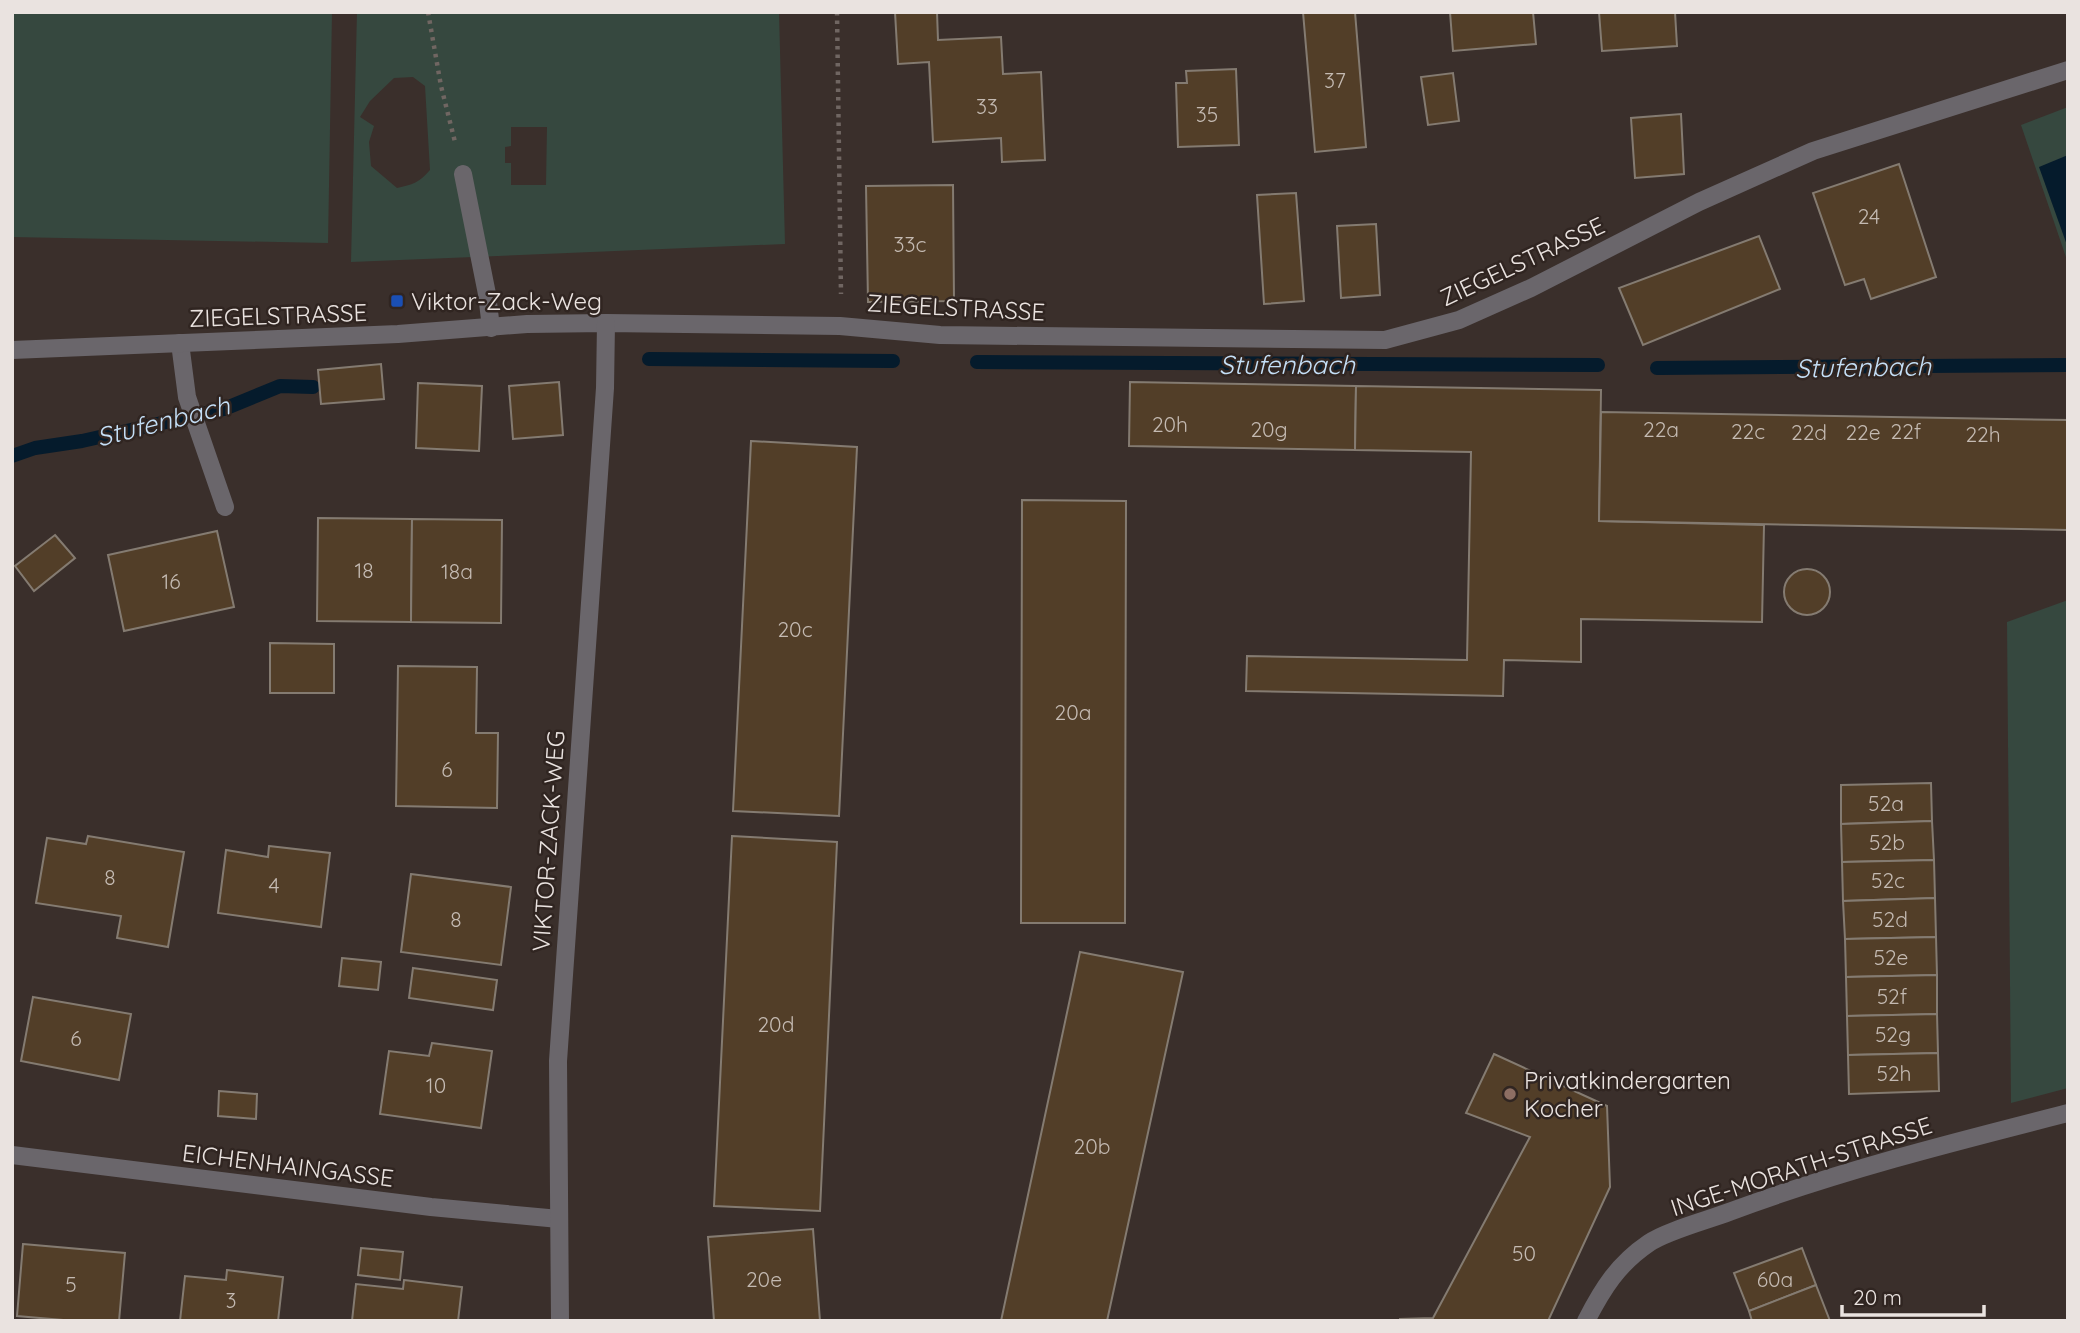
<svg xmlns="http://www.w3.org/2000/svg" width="2080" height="1333" viewBox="0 0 2080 1333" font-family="Quicksand,sans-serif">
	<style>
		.green { fill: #36483f; fill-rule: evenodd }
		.water { fill: #051b2c }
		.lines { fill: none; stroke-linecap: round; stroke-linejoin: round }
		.stream { stroke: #051b2c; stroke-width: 14 }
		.building { fill: #523e28; stroke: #847b71; stroke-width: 2 }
		.path { stroke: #706662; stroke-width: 4.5; stroke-dasharray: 3.5 5; stroke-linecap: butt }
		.lane { stroke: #6a666b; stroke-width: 18 }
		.street { stroke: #6a666b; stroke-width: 18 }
		.transit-dot { fill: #1a4fb4; stroke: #302521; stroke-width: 2.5 }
		.education-dot { fill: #8d6e63; stroke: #302521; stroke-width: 2.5 }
		.labels { text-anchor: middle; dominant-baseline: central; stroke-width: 5; stroke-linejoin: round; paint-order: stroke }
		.number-label { font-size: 21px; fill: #c4bab2 }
		.street-label { font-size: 24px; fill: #eae3e0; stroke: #302521 }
		.poi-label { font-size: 24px; fill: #eae3e0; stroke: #302521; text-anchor: start }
		.water-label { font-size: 26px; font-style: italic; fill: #c4dff7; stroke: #302521 }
	</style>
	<rect width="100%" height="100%" fill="#3a2f2b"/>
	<g class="green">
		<path d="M 12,12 L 332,12 L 328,243 L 12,237 Z"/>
		<path d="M 357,12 L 779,12 L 785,244 L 351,262 ZM 413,77 L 425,86 L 430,170 C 420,182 412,185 397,188 L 371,166 L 369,142 L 374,126 L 360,117 L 370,101 L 394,78 ZM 511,127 L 547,127 L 546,185 L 511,185 L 511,163 L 505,163 L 505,147 L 511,146 Z"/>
		<path d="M 2068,107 L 2068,263 L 2021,125 Z"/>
		<path d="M 2068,600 L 2068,1088 L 2011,1103 L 2007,622 Z"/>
	</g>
	<path class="water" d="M 2068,155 L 2068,248 L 2039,167 Z"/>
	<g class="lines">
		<g class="stream">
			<path d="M 649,359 L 893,361"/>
			<path d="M 977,362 L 1598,365"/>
			<path d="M 1657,368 L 2068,365"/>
			<path d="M 12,456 L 35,448 L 82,441 L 224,409 L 280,386 L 313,387"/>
		</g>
	</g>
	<g class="building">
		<path d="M 895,12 L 937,12 L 938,40 L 1001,37 L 1003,74 L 1041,72 L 1045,160 L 1002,162 L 1001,138 L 933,142 L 929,62 L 898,64 Z"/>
		<path d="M 1303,12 L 1355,12 L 1366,147 L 1315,152 Z"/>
		<path d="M 1450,12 L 1533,12 L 1536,44 L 1453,51 Z"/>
		<path d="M 1599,12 L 1675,12 L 1677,46 L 1602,51 Z"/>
		<path d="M 1236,69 L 1239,145 L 1178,147 L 1176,83 L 1187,83 L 1186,71 Z"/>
		<path d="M 1453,73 L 1459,121 L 1428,125 L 1421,77 Z"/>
		<path d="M 1681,114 L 1684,174 L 1635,178 L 1631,118 Z"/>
		<path d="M 1899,164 L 1936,277 L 1871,299 L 1864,279 L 1845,285 L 1813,193 Z"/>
		<path d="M 953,185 L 954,301 L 868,302 L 866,186 Z"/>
		<path d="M 1296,193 L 1304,301 L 1264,304 L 1257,195 Z"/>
		<path d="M 1376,224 L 1380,295 L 1341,298 L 1337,226 Z"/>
		<path d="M 1759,236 L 1780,289 L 1643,345 L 1619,288 Z"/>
		<path d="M 381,364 L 384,399 L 321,404 L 318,370 Z"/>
		<path d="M 559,382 L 563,435 L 513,439 L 509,386 Z"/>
		<path d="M 1130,382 L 1356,386 L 1355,450 L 1129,446 Z"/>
		<path d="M 418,383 L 482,386 L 479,451 L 416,448 Z"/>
		<path d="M 1356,386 L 1601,390 L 1599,521 L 1764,525 L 1762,622 L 1581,619 L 1581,662 L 1504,660 L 1503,696 L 1246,691 L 1247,656 L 1467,660 L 1471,452 L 1355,450 Z"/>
		<path d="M 1601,412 L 2068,420 L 2068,530 L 1599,521 Z"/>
		<path d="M 751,441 L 857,447 L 839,816 L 733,811 Z"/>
		<path d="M 1022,500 L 1126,501 L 1125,923 L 1021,923 Z"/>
		<path d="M 318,518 L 412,519 L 411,622 L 317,621 Z"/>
		<path d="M 412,519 L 502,520 L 501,623 L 411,622 Z"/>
		<path d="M 217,531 L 234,607 L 124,631 L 108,555 Z"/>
		<path d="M 55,535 L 75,558 L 34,591 L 15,566 Z"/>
		<circle cx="1807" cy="592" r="23"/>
		<path d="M 270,643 L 334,644 L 334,693 L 270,693 Z"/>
		<path d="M 398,666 L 477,667 L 476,733 L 498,733 L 497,808 L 396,806 Z"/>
		<path d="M 1931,783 L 1932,821 L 1841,824 L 1841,785 Z"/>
		<path d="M 1932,821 L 1934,860 L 1842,862 L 1841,824 Z"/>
		<path d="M 88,836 L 184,852 L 168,947 L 117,938 L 121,916 L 36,903 L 47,838 L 86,844 Z"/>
		<path d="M 732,836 L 837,842 L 820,1211 L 714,1206 Z"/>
		<path d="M 269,846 L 330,853 L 321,927 L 218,913 L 226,850 L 268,857 Z"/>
		<path d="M 1934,860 L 1935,898 L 1843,901 L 1842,862 Z"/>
		<path d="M 411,874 L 511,887 L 501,965 L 401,952 Z"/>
		<path d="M 1935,898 L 1936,937 L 1845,939 L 1843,901 Z"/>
		<path d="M 1936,937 L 1937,975 L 1846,977 L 1845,939 Z"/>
		<path d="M 1080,952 L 1183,972 L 1107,1321 L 1001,1321 Z"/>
		<path d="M 342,958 L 381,962 L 378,990 L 339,986 Z"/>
		<path d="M 413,968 L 497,980 L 493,1010 L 409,998 Z"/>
		<path d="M 1937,975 L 1937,1014 L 1847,1016 L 1846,977 Z"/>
		<path d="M 33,997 L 131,1014 L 119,1080 L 21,1061 Z"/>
		<path d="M 1937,1014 L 1938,1053 L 1848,1055 L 1847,1016 Z"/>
		<path d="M 432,1043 L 492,1051 L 481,1128 L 380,1114 L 389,1051 L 429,1056 Z"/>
		<path d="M 1938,1053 L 1939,1091 L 1849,1094 L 1848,1055 Z"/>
		<path d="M 1494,1054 L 1607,1106 L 1610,1187 L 1548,1321 L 1400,1321 L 1400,1319 L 1433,1318 L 1530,1137 L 1466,1113 Z"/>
		<path d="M 219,1091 L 257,1094 L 256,1119 L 218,1116 Z"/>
		<path d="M 813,1229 L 820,1321 L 714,1321 L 708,1237 Z"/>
		<path d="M 23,1244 L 125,1253 L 119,1321 L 75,1321 L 17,1316 Z"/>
		<path d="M 361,1248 L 403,1252 L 400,1280 L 358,1275 Z"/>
		<path d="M 1802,1248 L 1816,1285 L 1749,1311 L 1734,1273 Z"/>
		<path d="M 227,1270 L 283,1277 L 278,1321 L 180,1321 L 185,1276 L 226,1280 Z"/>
		<path d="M 404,1280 L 462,1287 L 458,1321 L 352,1321 L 356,1284 L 403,1289 Z"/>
		<path d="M 1816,1285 L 1830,1321 L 1752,1321 L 1749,1311 Z"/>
	</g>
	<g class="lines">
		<g class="path">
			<path d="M 428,12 L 441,86 L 455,142"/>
			<path d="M 837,12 L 841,294"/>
		</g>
		<g class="lane">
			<path d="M 463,174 L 487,294 L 491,328"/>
			<path d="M 180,343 L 187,397 L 225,507"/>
		</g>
		<g class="street">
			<path d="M 12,350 L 398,334 L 527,324 L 606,323 L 840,326 L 940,335 L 1385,340 L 1459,320 L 1531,288 L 1699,202 L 1813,151 L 2068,70"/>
			<path d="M 12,1155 L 431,1207 L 559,1219"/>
			<path d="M 560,1321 L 558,1061 L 605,388 L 606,323"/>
			<path d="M 1586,1321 C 1603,1288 1618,1264 1649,1243 C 1666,1231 1708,1220 1729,1212 C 1839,1171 1954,1142 2068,1113"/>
		</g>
	</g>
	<rect class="transit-dot" x="390" y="294" width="14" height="14" rx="3.5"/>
	<circle class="education-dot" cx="1510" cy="1094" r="7"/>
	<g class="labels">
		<g class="number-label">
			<text x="1335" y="80">37</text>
			<text x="987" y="106">33</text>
			<text x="1207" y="114">35</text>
			<text x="1869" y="216">24</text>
			<text x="910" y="244">33c</text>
			<text x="1170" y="424">20h</text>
			<text x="1269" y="429">20g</text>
			<text x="1661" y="429">22a</text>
			<text x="1748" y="431">22c</text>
			<text x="1906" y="431">22f</text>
			<text x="1809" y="432">22d</text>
			<text x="1863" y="432">22e</text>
			<text x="1983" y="434">22h</text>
			<text x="364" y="570">18</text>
			<text x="457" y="571">18a</text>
			<text x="171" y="581">16</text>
			<text x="795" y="629">20c</text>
			<text x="1073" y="712">20a</text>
			<text x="447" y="769">6</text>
			<text x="1886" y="803">52a</text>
			<text x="1887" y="842">52b</text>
			<text x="110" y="877">8</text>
			<text x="1888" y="880">52c</text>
			<text x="274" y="885">4</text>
			<text x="456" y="919">8</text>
			<text x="1890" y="919">52d</text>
			<text x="1891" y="957">52e</text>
			<text x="1892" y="996">52f</text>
			<text x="776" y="1024">20d</text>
			<text x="1893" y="1034">52g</text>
			<text x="76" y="1038">6</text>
			<text x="1894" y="1073">52h</text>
			<text x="436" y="1085">10</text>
			<text x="1092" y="1146">20b</text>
			<text x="1524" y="1253">50</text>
			<text x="764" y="1279">20e</text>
			<text x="1775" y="1279">60a</text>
			<text x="71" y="1284">5</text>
			<text x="231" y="1300">3</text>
		</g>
		<g class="street-label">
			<text transform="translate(1522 261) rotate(-25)">ZIEGELSTRASSE</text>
			<text transform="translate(956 307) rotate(3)">ZIEGELSTRASSE</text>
			<text transform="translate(278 315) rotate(-2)">ZIEGELSTRASSE</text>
			<text transform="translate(548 841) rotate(-86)">VIKTOR-ZACK-WEG</text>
			<text transform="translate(288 1165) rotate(7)">EICHENHAINGASSE</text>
			<text transform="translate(1801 1166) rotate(-18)">INGE-MORATH-STRASSE</text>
		</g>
		<g class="poi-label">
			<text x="411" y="301">Viktor-Zack-Weg</text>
			<text x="1524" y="1080">Privatkindergarten<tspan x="1524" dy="28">Kocher</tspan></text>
		</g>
		<g class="water-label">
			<text x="1287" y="364">Stufenbach</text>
			<text transform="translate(1863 367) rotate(-1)">Stufenbach</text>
			<text transform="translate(163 421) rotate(-14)">Stufenbach</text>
		</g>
	</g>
	<rect width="2080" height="1333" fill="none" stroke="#eae3e0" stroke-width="28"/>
	<path d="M1842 1305v10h142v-10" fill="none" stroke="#eae3e0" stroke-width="3.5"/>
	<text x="1853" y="1305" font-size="21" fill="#eae3e0" stroke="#302521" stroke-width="5" paint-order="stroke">20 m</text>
</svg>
